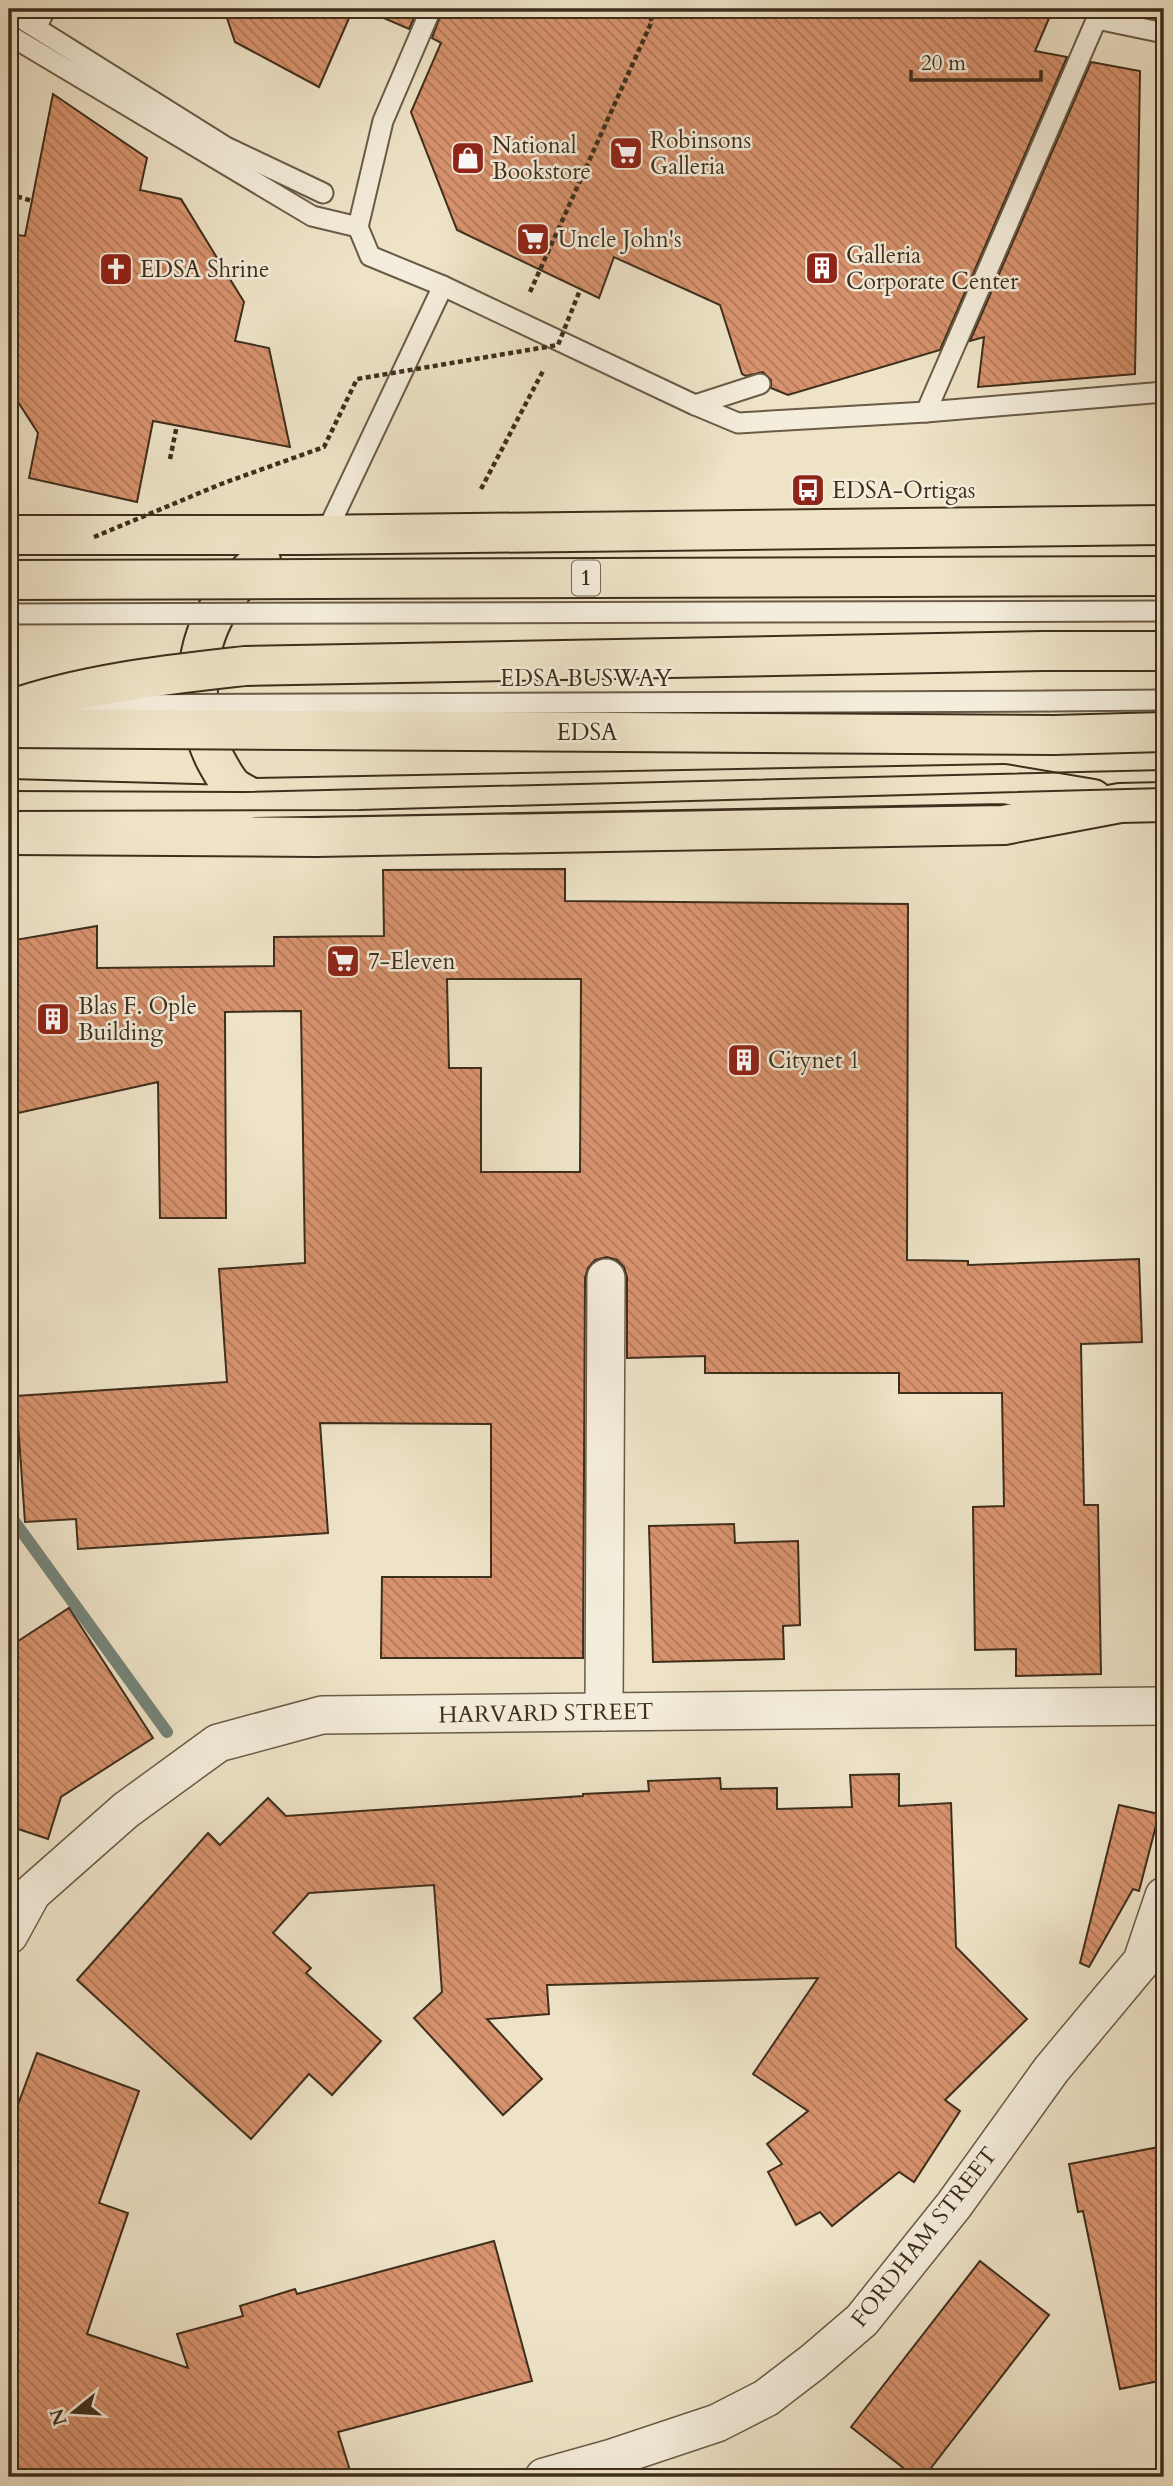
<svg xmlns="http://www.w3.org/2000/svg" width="1173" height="2486" viewBox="0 0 1173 2486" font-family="Cardo,serif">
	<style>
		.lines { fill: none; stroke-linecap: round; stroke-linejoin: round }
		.stream { stroke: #75847a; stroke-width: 12 }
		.building { fill: url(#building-back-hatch); stroke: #3e2e1c; stroke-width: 2; fill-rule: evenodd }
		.service-casing { stroke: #6a5b47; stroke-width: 23 }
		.minor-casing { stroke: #6a5b47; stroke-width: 40 }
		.trunk-casing { stroke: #3e2e1c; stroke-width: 42 }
		.path { stroke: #3e2e1c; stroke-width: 4.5; stroke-dasharray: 5 3.5; stroke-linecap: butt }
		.service { stroke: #f4eddb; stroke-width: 19 }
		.minor { stroke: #f4eddb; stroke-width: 37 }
		.trunk { stroke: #eee3c7; stroke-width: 38 }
		.tram { stroke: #3e2e1c; stroke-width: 2 }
		.service-bridge-casing { stroke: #6a5b47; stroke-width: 23; stroke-linecap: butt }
		.trunk-bridge-casing { stroke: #3e2e1c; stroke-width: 42; stroke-linecap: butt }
		.path-bridge { stroke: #3e2e1c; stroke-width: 4.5; stroke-dasharray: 5 3.5; stroke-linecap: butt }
		.service-bridge { stroke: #f4eddb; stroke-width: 19 }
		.trunk-bridge { stroke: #eee3c7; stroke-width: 38 }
		.labels { text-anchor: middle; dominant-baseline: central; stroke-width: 5; stroke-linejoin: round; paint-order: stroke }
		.shield { fill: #f4eddb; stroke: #756755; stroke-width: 2 }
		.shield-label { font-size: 21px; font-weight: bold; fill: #3e2e1c }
		.poi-label { font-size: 23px; fill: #3e2e1c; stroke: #f4eddb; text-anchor: start }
		.street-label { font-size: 23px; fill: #3e2e1c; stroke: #f4eddb }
	</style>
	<defs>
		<pattern id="building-back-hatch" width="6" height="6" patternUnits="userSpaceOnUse" patternTransform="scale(1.75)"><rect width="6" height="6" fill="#d8936e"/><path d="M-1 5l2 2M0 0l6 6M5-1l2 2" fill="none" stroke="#b1785a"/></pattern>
	</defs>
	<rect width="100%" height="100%" fill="#eee3c7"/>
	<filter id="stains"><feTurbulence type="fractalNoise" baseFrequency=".00286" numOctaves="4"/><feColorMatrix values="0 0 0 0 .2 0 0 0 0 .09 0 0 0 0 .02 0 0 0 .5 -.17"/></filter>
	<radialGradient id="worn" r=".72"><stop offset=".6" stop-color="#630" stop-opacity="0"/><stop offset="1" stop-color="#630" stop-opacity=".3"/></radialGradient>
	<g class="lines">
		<path class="stream" d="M 9,1514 L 167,1732"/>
	</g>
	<g class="building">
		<path d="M 224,9 L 353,9 L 319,87 L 235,42 Z"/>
		<path d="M 363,9 L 418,9 L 409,29 Z"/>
		<path d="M 443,9 L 1053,9 L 1035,51 L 1067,57 L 940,350 L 788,395 L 771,388 L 771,380 L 763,372 L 746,376 L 742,374 L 720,305 L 614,257 L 599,298 L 457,230 L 411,112 L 441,43 L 432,38 Z"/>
		<path d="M 1091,62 L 1140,71 L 1135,374 L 978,387 L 984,337 L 970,341 Z"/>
		<path d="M 53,94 L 147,158 L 140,190 L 181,199 L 244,302 L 235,341 L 269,348 L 290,447 L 153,421 L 137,502 L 29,478 L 38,433 L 9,388 L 9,234 L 25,236 Z"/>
		<path d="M 565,869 L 565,901 L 908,904 L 907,1260 L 968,1261 L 968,1265 L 1139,1259 L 1142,1342 L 1081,1344 L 1084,1505 L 1098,1505 L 1101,1674 L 1016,1676 L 1016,1649 L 975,1650 L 973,1507 L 1004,1506 L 1002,1393 L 899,1393 L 899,1373 L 705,1373 L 705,1356 L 627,1358 L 627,1277 L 624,1267 L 617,1260 L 607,1257 L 595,1260 L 588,1268 L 585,1278 L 583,1658 L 381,1658 L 382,1577 L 491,1577 L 491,1424 L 320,1423 L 328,1533 L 78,1549 L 76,1519 L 25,1522 L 16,1396 L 227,1382 L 219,1269 L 305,1263 L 301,1011 L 225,1012 L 226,1218 L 160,1218 L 158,1082 L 9,1115 L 9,941 L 97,926 L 97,968 L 274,966 L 274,937 L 384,936 L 383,870 ZM 447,979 L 581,979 L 580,1172 L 481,1172 L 481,1068 L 449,1068 Z"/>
		<path d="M 734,1524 L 735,1543 L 798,1541 L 800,1625 L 783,1626 L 784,1659 L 653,1662 L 649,1526 Z"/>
		<path d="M 69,1608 L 153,1738 L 61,1797 L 48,1839 L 9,1826 L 9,1647 Z"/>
		<path d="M 899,1774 L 899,1806 L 951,1803 L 956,1947 L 1027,2019 L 945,2100 L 960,2111 L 914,2182 L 899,2172 L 832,2226 L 820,2212 L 796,2225 L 768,2172 L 782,2164 L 767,2144 L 808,2111 L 753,2074 L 818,1978 L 547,1985 L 549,2014 L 487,2019 L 542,2079 L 503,2115 L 414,2018 L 442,1992 L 434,1885 L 309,1893 L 273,1933 L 311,1968 L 306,1973 L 381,2041 L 332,2095 L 309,2074 L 251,2139 L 77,1980 L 208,1833 L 220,1845 L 268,1798 L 286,1816 L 583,1796 L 583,1794 L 649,1791 L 648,1781 L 720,1778 L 721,1789 L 777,1788 L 777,1809 L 852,1807 L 850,1775 Z"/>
		<path d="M 1119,1805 L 1159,1814 L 1139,1891 L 1133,1889 L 1089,1967 L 1080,1963 Z"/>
		<path d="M 37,2053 L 139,2091 L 99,2203 L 128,2213 L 87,2334 L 188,2368 L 177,2334 L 243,2316 L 240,2306 L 295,2289 L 297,2294 L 494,2241 L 532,2381 L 338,2432 L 352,2477 L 9,2477 L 9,2129 Z"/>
		<path d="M 1164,2146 L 1164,2380 L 1120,2389 L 1083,2211 L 1078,2212 L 1069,2164 Z"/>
		<path d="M 980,2261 L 1049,2315 L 924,2477 L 915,2477 L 851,2427 Z"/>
	</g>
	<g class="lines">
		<g class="service-casing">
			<g id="service">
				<path d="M 431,9 L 383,121 L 358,227 L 370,256 L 443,286 L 695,405 L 738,423 L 926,412 L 1164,392"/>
				<path d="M 9,11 L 226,147 L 323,193"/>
				<path d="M 1097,19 L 1164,33"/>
				<path d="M 37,27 L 45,9"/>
				<path d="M 9,35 L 312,216 L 358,227"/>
				<path d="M 695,405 L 760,384"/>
				<path d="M 926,412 L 1101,9"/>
				<path d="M 325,535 L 443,286"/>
				<path d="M 1049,701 L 1164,700"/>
			</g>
		</g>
		<g class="minor-casing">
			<g id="minor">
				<path d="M 604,1712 L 606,1278"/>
				<path d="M 9,1935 L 32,1893 L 126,1810 L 218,1743 L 322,1715 L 1164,1706"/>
				<path d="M 544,2477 L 612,2458 L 717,2423 L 766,2398 L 813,2362 L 862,2320 L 954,2205 L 1051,2070 L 1142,1961 L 1164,1896"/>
			</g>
		</g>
		<g class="trunk-casing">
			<g id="trunk">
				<path d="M 9,535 L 305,535 L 1164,525"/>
				<path d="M 1043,651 L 1164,651"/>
				<path d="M 1054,735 L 1164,732"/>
				<path d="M 251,798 C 245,794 238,791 233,787 C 226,780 220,768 215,759 C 192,712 191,655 218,609 C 229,590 244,575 261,561"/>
				<path d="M 9,799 L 233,805 L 251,798 L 1004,784 L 1093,799"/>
				<path d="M 9,835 L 316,837 L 1004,825 L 1120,803 L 1164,802"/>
			</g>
		</g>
		<g class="path">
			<path d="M 9,194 L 32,201"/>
			<path d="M 530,292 L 652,21 L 646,9"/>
			<path d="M 170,459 L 177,425"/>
			<path d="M 481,489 L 544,369"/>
		</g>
		<use href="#service" class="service"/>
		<use href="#minor" class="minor"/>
		<use href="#trunk" class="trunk"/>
		<g class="tram">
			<path d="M 9,791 L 243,792 L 1164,770"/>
			<path d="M 9,811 L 359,810 L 1164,788"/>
		</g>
		<g class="service-bridge-casing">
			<g id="service-bridge">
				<path d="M 9,614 L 1164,611"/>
				<path d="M 80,705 L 1049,701"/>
			</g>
		</g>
		<g class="trunk-bridge-casing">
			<g id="trunk-bridge">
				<path d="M 9,580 L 1164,576"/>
				<path d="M 9,710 C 86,683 165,675 245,666 L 1043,651"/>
				<path d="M 9,728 L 1054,735"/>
			</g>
		</g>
		<path class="path-bridge" d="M 94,537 L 221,484 L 324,447 L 357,379 L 558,345 L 580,290"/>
		<use href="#service-bridge" class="service-bridge"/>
		<use href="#trunk-bridge" class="trunk-bridge"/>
	</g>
	<defs>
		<g id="supermarket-square" transform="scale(1.75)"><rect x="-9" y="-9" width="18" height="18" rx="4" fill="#8f2418" stroke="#f4eddb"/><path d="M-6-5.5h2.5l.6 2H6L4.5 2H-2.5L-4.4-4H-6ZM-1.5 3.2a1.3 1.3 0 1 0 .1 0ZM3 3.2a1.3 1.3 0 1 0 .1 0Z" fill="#fff"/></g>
		<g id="shop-square" transform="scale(1.75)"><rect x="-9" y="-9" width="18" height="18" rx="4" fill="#8f2418" stroke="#f4eddb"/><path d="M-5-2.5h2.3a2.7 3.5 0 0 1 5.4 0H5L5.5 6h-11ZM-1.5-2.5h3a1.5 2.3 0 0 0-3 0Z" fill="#fff"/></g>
		<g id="building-square" transform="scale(1.75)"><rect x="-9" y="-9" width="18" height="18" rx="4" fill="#8f2418" stroke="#f4eddb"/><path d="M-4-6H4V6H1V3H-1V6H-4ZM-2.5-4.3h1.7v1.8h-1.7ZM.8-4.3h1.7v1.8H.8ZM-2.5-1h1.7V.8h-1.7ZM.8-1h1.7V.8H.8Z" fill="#fff"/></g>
		<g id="church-square" transform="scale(1.75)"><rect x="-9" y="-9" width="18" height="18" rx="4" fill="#8f2418" stroke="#f4eddb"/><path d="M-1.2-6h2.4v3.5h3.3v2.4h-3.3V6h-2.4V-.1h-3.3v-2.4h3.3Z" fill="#fff"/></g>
		<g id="bus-square" transform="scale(1.75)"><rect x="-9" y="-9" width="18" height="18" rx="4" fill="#8f2418" stroke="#f4eddb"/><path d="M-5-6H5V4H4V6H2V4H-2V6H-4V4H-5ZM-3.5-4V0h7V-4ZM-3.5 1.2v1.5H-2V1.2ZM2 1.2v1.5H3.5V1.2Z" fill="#fff"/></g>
	</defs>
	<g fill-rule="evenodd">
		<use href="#supermarket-square" x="626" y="153"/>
		<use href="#shop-square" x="468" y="158"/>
		<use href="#supermarket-square" x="533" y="239"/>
		<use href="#building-square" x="822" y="268"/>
		<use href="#church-square" x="116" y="269"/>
		<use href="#bus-square" x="808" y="490"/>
		<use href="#supermarket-square" x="343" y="961"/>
		<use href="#building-square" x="53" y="1019"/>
		<use href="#building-square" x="744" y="1060"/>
	</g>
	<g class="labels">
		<rect class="shield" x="572" y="560.5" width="28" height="35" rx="5"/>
		<g class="shield-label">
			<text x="586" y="578">1</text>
		</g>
		<g class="poi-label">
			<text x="650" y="140">Robinsons<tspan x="650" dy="26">Galleria</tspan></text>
			<text x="492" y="145">National<tspan x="492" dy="26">Bookstore</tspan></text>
			<text x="558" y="239">Uncle John's</text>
			<text x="846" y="255">Galleria<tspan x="846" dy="26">Corporate Center</tspan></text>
			<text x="140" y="269">EDSA Shrine</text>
			<text x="832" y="490">EDSA-Ortigas</text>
			<text x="368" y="961">7-Eleven</text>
			<text x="78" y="1006">Blas F. Ople<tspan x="78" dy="26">Building</tspan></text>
			<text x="768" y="1060">Citynet 1</text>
		</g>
		<g class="street-label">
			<text x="586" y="678">EDSA BUSWAY</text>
			<text x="587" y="732">EDSA</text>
			<text transform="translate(546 1713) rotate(-1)">HARVARD STREET</text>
			<text transform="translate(924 2237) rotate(-52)">FORDHAM STREET</text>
		</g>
	</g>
	<rect width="1173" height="2486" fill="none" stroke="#eee3c7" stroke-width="35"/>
	<rect x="10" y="10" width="1152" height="2465" fill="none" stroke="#3e2e1c" stroke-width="3.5"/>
	<rect x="18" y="18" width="1138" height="2451" fill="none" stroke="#3e2e1c" stroke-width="2"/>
	<g transform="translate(74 2412) rotate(252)" stroke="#f4eddb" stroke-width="5" paint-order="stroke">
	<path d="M0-5L12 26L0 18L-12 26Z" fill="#3e2e1c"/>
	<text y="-10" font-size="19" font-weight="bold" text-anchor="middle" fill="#3e2e1c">N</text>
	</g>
	<path d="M911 70v10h130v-10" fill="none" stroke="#3e2e1c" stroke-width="3.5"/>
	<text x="921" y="70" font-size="21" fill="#3e2e1c" stroke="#f4eddb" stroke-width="5" paint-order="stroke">20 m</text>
	<rect width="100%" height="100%" filter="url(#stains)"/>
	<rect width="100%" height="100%" fill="url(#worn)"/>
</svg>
